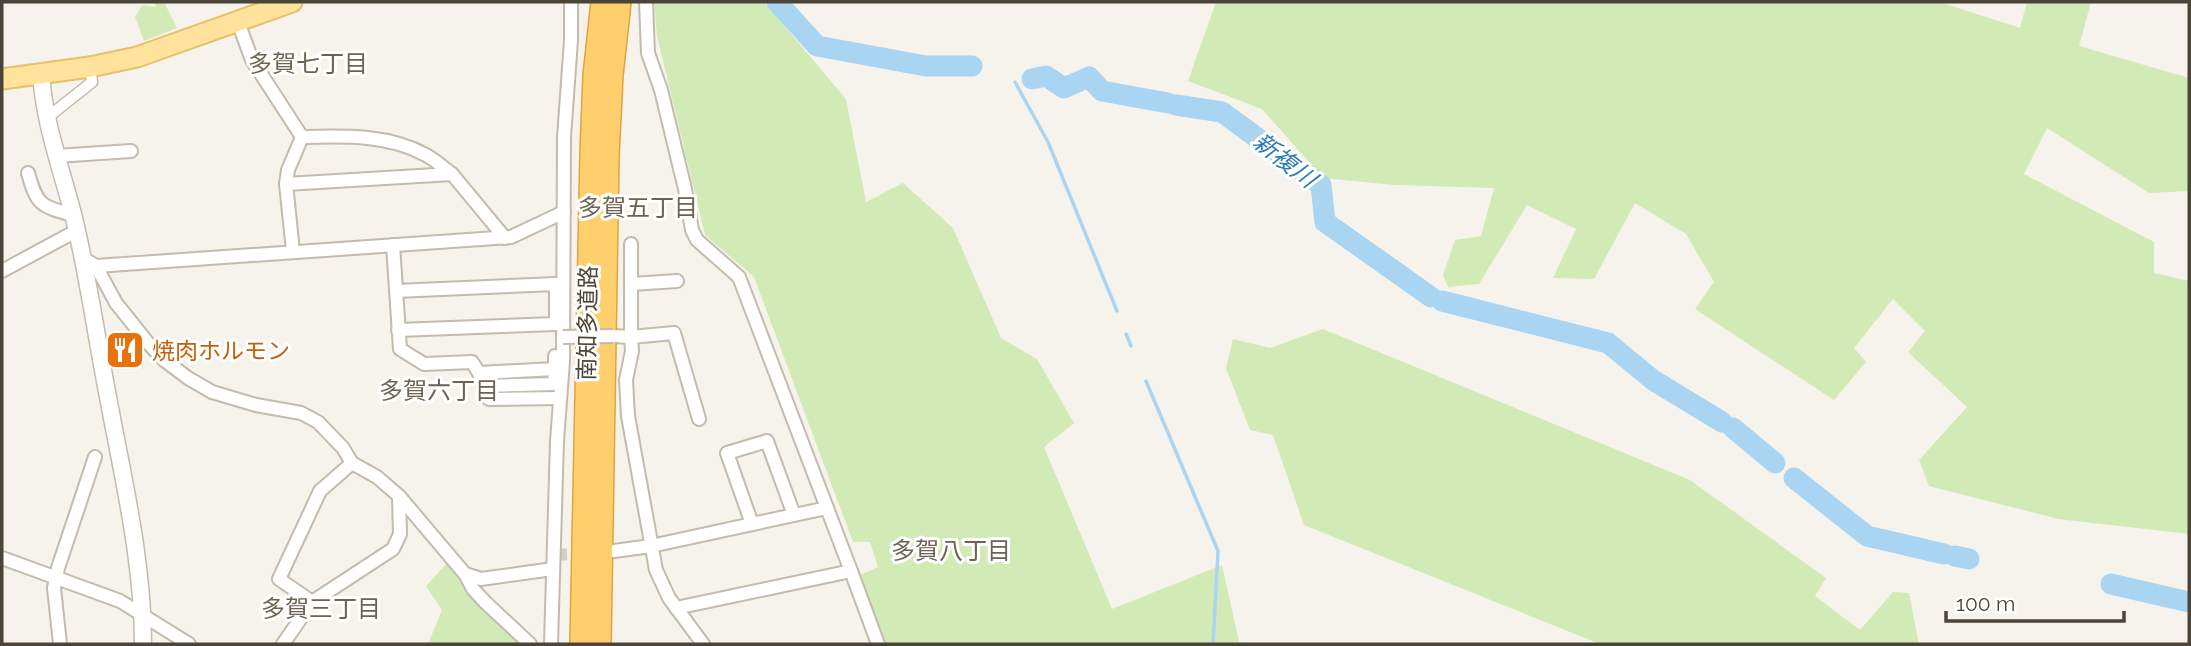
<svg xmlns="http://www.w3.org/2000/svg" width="2191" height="646" viewBox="0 0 2191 646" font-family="Raleway,'Noto Sans JP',sans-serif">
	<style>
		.green { fill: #d2eab5 }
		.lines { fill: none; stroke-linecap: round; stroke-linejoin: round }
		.stream { stroke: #a9d4f2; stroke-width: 3.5 }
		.river { stroke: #a9d4f2; stroke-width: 21 }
		.minor-tunnel { stroke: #d4d0c8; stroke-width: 12; stroke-dasharray: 12 6; stroke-linecap: butt }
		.pedestrian-casing { stroke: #c2bbae; stroke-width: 13 }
		.minor-casing { stroke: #c2bbae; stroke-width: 16 }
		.tertiary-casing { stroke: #c2bbae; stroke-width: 19 }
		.primary-casing { stroke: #e6c16a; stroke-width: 23 }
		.motorway-casing { stroke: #e0a43c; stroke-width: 26 }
		.pedestrian { stroke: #fff; stroke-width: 10 }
		.minor { stroke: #fff; stroke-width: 12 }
		.tertiary { stroke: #fff; stroke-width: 16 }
		.primary { stroke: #ffe39c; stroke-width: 19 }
		.motorway { stroke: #ffcf6e; stroke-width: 23 }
		.minor-bridge-casing { stroke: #c2bbae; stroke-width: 16; stroke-linecap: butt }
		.minor-bridge { stroke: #fff; stroke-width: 12 }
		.labels { text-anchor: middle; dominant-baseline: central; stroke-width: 6; stroke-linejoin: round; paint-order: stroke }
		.street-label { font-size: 23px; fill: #4b4439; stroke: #fff }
		.food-label { font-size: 23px; fill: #c56008; stroke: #fff; text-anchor: start }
		.neighbourhood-label { font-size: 24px; fill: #6e6250; stroke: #fff }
		.water-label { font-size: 24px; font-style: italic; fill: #2e7ab2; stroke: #fff }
	</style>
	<rect width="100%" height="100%" fill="#f6f3ec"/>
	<g class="green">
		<path d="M 154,2 L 164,2 L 177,28 L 144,41 L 135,17 L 142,5 L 156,7 Z"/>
		<path d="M 654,2 L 764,2 L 846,99 L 866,202 L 903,183 L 953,228 L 1001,338 L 1037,359 L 1074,423 L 1044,447 L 1112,609 L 1222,565 L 1239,642 L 1253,644 L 886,644 L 860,575 L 878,567 L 870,542 L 853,542 L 754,277 L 705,235 L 657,36 Z"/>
		<path d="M 1216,2 L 1940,2 L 2020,28 L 2027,2 L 2091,2 L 2079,46 L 2189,78 L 2189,191 L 2149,193 L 2047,128 L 2024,174 L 2154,242 L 2154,273 L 2189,281 L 2189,534 L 2058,519 L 1929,486 L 1919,460 L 1967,407 L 1908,352 L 1925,331 L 1893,299 L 1854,348 L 1866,362 L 1834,400 L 1695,309 L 1714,282 L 1686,234 L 1635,203 L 1594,279 L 1553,278 L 1576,229 L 1527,205 L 1479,284 L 1448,287 L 1443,275 L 1455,240 L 1481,236 L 1494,188 L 1395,185 L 1323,178 L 1262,109 L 1188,81 Z"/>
		<path d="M 1323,329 L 1690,480 L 1826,578 L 1815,596 L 1860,630 L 1893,592 L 1909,593 L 1919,644 L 1600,644 L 1304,525 L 1273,435 L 1250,430 L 1226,368 L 1233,339 L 1270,348 Z"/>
		<path d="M 447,563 L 485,612 L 520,644 L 428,644 L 442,610 L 426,586 Z"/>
	</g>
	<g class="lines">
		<g class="stream">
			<path d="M 1015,82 L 1048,142 L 1117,311"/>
			<path d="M 1126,334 L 1131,346"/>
			<path d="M 1146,381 L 1218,551 L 1213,644"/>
		</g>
		<g class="river">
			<path d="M 777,2 L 817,46 L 926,66 L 972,66"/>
			<path d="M 1032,79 L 1046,76 L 1064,88 L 1089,77 L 1102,91 L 1168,103"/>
			<path d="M 1176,105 L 1222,112 L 1321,185 L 1325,222 L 1431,297"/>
			<path d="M 1442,301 L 1608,343 L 1653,380 L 1722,422"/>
			<path d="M 1733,428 L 1775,463"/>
			<path d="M 1794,478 L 1867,536 L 1944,554"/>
			<path d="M 1955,556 L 1969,559"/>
			<path d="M 2111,584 L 2189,602"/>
		</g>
		<path class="minor-tunnel" d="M 555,555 L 589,553"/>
		<g class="pedestrian-casing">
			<path id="pedestrian" d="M 48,117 L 92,82 L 90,67"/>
		</g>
		<g class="minor-casing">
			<g id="minor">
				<path d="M 646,2 L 648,53 L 661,90 L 685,189 L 692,230 L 697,240 L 739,277 L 827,508"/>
				<path d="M 238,22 L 252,60 L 302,137 L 288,170 L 286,184"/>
				<path d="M 302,137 C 343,136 388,134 426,155 C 435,160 444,168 452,174"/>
				<path d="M 56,156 L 131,151"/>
				<path d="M 28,173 C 37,205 40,206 73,215"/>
				<path d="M 631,244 L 631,337 L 674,333 L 699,419"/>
				<path d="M 393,245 L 400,349 L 424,364 L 472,362 L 479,373 L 489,399 L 560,398"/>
				<path d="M 293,251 L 286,184 L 452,174 L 505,238"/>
				<path d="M 81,257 L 96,266 L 116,303 L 148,343 L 164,360 L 188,378 L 212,392 L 256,405 L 301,413 L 318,422 L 343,448 L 352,463 L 377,477 L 399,496 L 465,574 L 473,589 L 485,602 L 530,644"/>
				<path d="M 96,266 L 511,237 L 564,212"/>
				<path d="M 2,271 L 76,231"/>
				<path d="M 631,284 L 677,281"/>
				<path d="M 396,291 L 556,284 L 556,324 L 398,330"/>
				<path d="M 613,336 L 631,337 L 632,351 L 626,380 L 628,416 L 656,570 L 669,598 L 703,644"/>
				<path d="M 479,373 L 555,369 L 555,356"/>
				<path d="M 485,386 L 554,384 L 555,370"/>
				<path d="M 614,551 L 651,546 L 794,515"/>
				<path d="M 2,558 L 120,601 L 189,644"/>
				<path d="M 851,571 L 878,644"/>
				<path d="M 465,574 L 481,579 L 553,569"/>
				<path d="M 312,602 L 279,579 L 320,491 L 352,463"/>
				<path d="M 676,608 L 851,571 L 827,508 L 794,515 L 767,441 L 727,453 L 752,524"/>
				<path d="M 60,644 L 54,588 L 58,568 L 95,457"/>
				<path d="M 283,644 L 312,602 L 393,549 L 400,534 L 399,496"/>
				<path d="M 551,644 L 557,441 L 563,361 L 564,137 L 571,40 L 571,2"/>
			</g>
		</g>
		<g class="tertiary-casing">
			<path id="tertiary" d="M 41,74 C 44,122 61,168 73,214 C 88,274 96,336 108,397 C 123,478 143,561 143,644"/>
		</g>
		<g class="primary-casing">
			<path id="primary" d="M 2,79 L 90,67 L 137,57 L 292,2"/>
		</g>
		<g class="motorway-casing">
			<g id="motorway">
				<path d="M 582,644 L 592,155 L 595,76 L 603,2"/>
				<path d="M 599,644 L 607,155 L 611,75 L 619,2"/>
			</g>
		</g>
		<use href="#pedestrian" class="pedestrian"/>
		<use href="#minor" class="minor"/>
		<use href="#tertiary" class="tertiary"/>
		<use href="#primary" class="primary"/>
		<use href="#motorway" class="motorway"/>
		<g class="minor-bridge-casing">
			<path id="minor-bridge" d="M 563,337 L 613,336"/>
		</g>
		<use href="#minor-bridge" class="minor-bridge"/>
	</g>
	<defs>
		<g id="restaurant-square" transform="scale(2.0125)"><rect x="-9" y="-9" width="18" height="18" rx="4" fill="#e8710a" stroke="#fff"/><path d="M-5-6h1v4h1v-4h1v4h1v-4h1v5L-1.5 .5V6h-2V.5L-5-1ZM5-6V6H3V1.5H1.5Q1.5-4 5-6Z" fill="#fff"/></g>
	</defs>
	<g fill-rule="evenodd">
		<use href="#restaurant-square" x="125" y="350"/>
	</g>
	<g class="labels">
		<g class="street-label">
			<text transform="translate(587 323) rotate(-89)">南知多道路</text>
		</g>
		<g class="food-label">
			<text x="152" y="350">焼肉ホルモン</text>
		</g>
		<g class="neighbourhood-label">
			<text x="308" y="63">多賀七丁目</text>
			<text x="638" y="207">多賀五丁目</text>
			<text x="439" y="390">多賀六丁目</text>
			<text x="951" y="550">多賀八丁目</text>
			<text x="321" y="608">多賀三丁目</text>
		</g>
		<g class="water-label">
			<text transform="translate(1285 160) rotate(38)">新複川</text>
		</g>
	</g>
	<rect width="2191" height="646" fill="none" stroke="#4b4439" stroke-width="7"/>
	<path d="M1946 611v10h178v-10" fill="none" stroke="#4b4439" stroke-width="3.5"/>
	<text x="1956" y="611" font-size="21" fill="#4b4439" stroke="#ffffff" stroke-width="5" paint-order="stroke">100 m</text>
</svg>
